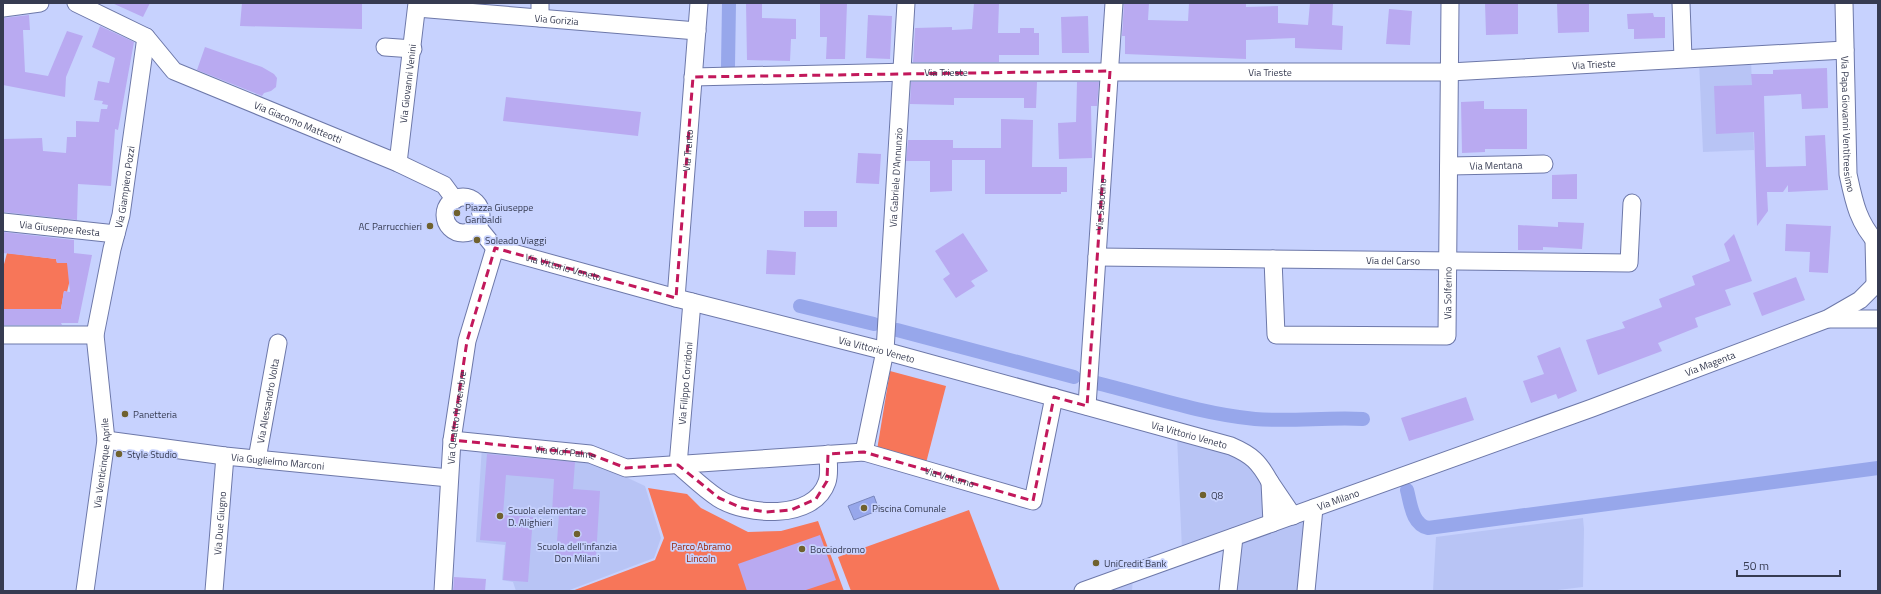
<svg xmlns="http://www.w3.org/2000/svg" width="1881" height="594" viewBox="0 0 1881 594" font-family="'Titillium Web',sans-serif">
	<style>
		.built { fill: #b8c4f5 }
		.green { fill: #f77659 }
		.water { fill: #97a7eb; stroke: #7a87bd }
		.lines { fill: none; stroke-linecap: round; stroke-linejoin: round }
		.canal { stroke: #97a7eb; stroke-width: 14 }
		.building { fill: #b9aaf1 }
		.minor-casing { stroke: #6d78a9; stroke-width: 19 }
		.minor { stroke: #fff; stroke-width: 17 }
		.marked { fill: none; stroke: #c2185b; stroke-width: 3; stroke-dasharray: 8 5; stroke-linejoin: round }
		.poi-dot { fill: #6f612e; stroke: #c7d2fe; stroke-width: 1.5 }
		.labels { text-anchor: middle; dominant-baseline: central; stroke-width: 3.5; stroke-linejoin: round; paint-order: stroke }
		.street-label { font-size: 10px; fill: #363b51; stroke: #c7d2fe }
		.poi-label { font-size: 10px; fill: #363b51; stroke: #c7d2fe; text-anchor: start }
		.park-label { font-size: 10px; fill: #9b2507; stroke: #c7d2fe }
	</style>
	<rect width="100%" height="100%" fill="#c7d2fe"/>
	<g class="built">
		<path d="M 1751,58 L 1754,150 L 1703,152 L 1699,61 Z"/>
		<path d="M 1177,436 L 1251,462 L 1265,483 L 1266,521 L 1182,550 Z"/>
		<path d="M 482,446 L 585,458 L 645,486 L 661,538 L 654,558 L 567,591 L 516,591 L 513,582 L 502,580 L 505,545 L 476,542 Z"/>
		<path d="M 1317,512 L 1310,591 L 1233,591 L 1238,540 Z"/>
		<path d="M 1583,518 L 1584,529 L 1583,587 L 1549,591 L 1433,591 L 1436,537 Z"/>
		<path d="M 1133,578 L 1132,591 L 1096,591 Z"/>
	</g>
	<g class="green">
		<path d="M 7,253 L 56,259 L 57,263 L 67,263 L 72,271 L 67,292 L 64,291 L 61,309 L 3,309 L 3,268 Z"/>
		<path d="M 890,371 L 946,386 L 926,463 L 877,450 Z"/>
		<path d="M 648,488 L 687,494 L 701,508 L 748,532 L 781,531 L 818,521 L 844,591 L 572,591 L 655,560 L 664,538 Z"/>
		<path d="M 969,510 L 1000,591 L 851,591 L 838,557 Z"/>
	</g>
	<path class="water" d="M 874,496 L 879,510 L 854,520 L 848,506 Z"/>
	<g class="lines">
		<g class="canal">
			<path d="M 728,66 L 729,3"/>
			<path d="M 800,306 L 874,324"/>
			<path d="M 897,330 L 1074,377"/>
			<path d="M 1097,383 C 1149,396 1202,414 1255,419 C 1291,422 1327,417 1363,419"/>
			<path d="M 1407,490 C 1411,505 1412,524 1428,528 L 1878,468"/>
		</g>
	</g>
	<g class="building">
		<path d="M 112,3 L 150,3 L 143,17 Z"/>
		<path d="M 242,3 L 362,3 L 362,29 L 240,26 Z"/>
		<path d="M 746,3 L 762,3 L 762,18 L 796,19 L 796,39 L 791,39 L 790,61 L 747,60 Z"/>
		<path d="M 820,3 L 847,3 L 845,59 L 826,59 L 827,37 L 820,37 Z"/>
		<path d="M 974,3 L 999,3 L 998,33 L 1020,33 L 1020,28 L 1034,28 L 1034,33 L 1039,33 L 1039,55 L 999,55 L 999,62 L 913,62 L 915,28 L 952,27 L 952,30 L 972,29 Z"/>
		<path d="M 1124,3 L 1149,3 L 1148,20 L 1188,21 L 1189,3 L 1246,3 L 1246,7 L 1278,6 L 1278,23 L 1308,25 L 1310,3 L 1333,3 L 1332,25 L 1343,26 L 1342,50 L 1295,48 L 1295,38 L 1246,40 L 1246,59 L 1125,54 L 1125,36 L 1122,36 Z"/>
		<path d="M 1485,3 L 1518,3 L 1518,34 L 1486,35 Z"/>
		<path d="M 1557,3 L 1589,3 L 1589,32 L 1558,33 Z"/>
		<path d="M 1389,9 L 1412,11 L 1410,45 L 1386,44 Z"/>
		<path d="M 1653,13 L 1654,17 L 1665,17 L 1665,38 L 1634,39 L 1634,29 L 1628,29 L 1627,14 Z"/>
		<path d="M 29,15 L 30,30 L 23,30 L 25,72 L 48,76 L 67,31 L 83,36 L 66,77 L 65,97 L 3,85 L 3,18 Z"/>
		<path d="M 868,15 L 892,16 L 890,59 L 866,58 Z"/>
		<path d="M 1088,16 L 1089,53 L 1062,53 L 1061,17 Z"/>
		<path d="M 100,26 L 134,42 L 118,130 L 115,129 L 111,186 L 78,184 L 77,220 L 3,212 L 3,139 L 42,138 L 43,151 L 66,153 L 67,137 L 76,137 L 76,121 L 99,122 L 101,109 L 107,109 L 108,105 L 102,104 L 103,101 L 94,100 L 98,81 L 109,83 L 115,58 L 92,47 Z"/>
		<path d="M 205,47 L 262,67 L 274,74 L 277,78 L 276,87 L 271,91 L 264,93 L 262,96 L 197,70 Z"/>
		<path d="M 1827,68 L 1828,108 L 1802,109 L 1801,94 L 1764,96 L 1766,167 L 1806,166 L 1805,136 L 1825,135 L 1828,190 L 1788,192 L 1788,185 L 1783,192 L 1767,192 L 1768,211 L 1757,226 L 1754,132 L 1716,134 L 1714,86 L 1752,85 L 1751,74 L 1773,74 L 1773,70 Z"/>
		<path d="M 911,82 L 1037,82 L 1036,108 L 1024,108 L 1024,98 L 954,98 L 954,105 L 910,104 Z"/>
		<path d="M 1077,82 L 1099,82 L 1097,106 L 1091,106 L 1092,158 L 1059,159 L 1058,123 L 1076,122 Z"/>
		<path d="M 506,97 L 641,112 L 638,136 L 503,121 Z"/>
		<path d="M 1484,101 L 1484,109 L 1527,109 L 1527,149 L 1485,149 L 1485,152 L 1462,153 L 1461,102 Z"/>
		<path d="M 1001,119 L 1033,120 L 1032,167 L 1067,167 L 1067,192 L 1061,192 L 1061,194 L 985,194 L 985,160 L 952,160 L 952,191 L 930,192 L 930,161 L 906,161 L 908,140 L 953,140 L 953,148 L 1001,148 Z"/>
		<path d="M 858,153 L 881,154 L 879,184 L 856,183 Z"/>
		<path d="M 1577,174 L 1577,199 L 1552,199 L 1552,175 Z"/>
		<rect x="804" y="211" width="33" height="16"/>
		<path d="M 1558,222 L 1584,223 L 1582,249 L 1543,247 L 1543,250 L 1518,250 L 1518,225 L 1558,227 Z"/>
		<path d="M 1786,224 L 1831,226 L 1828,273 L 1809,272 L 1810,252 L 1785,251 Z"/>
		<path d="M 3,232 L 74,240 L 74,253 L 92,255 L 78,323 L 61,323 L 62,325 L 3,325 L 3,309 L 61,309 L 64,291 L 70,292 L 67,263 L 57,263 L 56,259 L 3,253 Z"/>
		<path d="M 963,233 L 988,271 L 971,281 L 975,286 L 956,298 L 943,279 L 950,274 L 935,251 Z"/>
		<path d="M 1734,234 L 1752,281 L 1725,290 L 1731,305 L 1695,318 L 1698,327 L 1658,343 L 1662,351 L 1598,375 L 1586,340 L 1625,328 L 1622,322 L 1662,307 L 1659,299 L 1695,285 L 1692,276 L 1730,261 L 1724,244 Z"/>
		<path d="M 767,250 L 796,252 L 795,275 L 766,274 Z"/>
		<path d="M 1796,277 L 1805,300 L 1762,316 L 1753,293 Z"/>
		<path d="M 1560,347 L 1577,391 L 1558,399 L 1556,394 L 1531,403 L 1523,381 L 1544,374 L 1537,356 Z"/>
		<path d="M 1466,397 L 1474,420 L 1409,441 L 1401,418 Z"/>
		<path d="M 487,454 L 575,462 L 573,489 L 600,491 L 596,557 L 556,555 L 559,514 L 552,513 L 554,479 L 506,475 L 503,515 L 533,517 L 528,582 L 503,580 L 506,542 L 480,540 Z"/>
		<path d="M 820,535 L 836,580 L 803,591 L 747,591 L 738,564 Z"/>
		<path d="M 454,577 L 486,579 L 485,591 L 453,591 Z"/>
	</g>
	<g class="lines">
		<g class="minor-casing">
			<g id="minor">
				<path id="s1" d="M 76,3 L 146,37 L 174,71 L 398,163 L 444,185 L 455,200"/>
				<path d="M 1681,3 L 1683,58"/>
				<path id="s2" d="M 1844,3 L 1848,174 C 1854,202 1858,223 1878,244"/>
				<path d="M 3,8 L 40,3"/>
				<path id="s3" d="M 417,8 L 697,31"/>
				<path d="M 540,18 L 540,3"/>
				<path d="M 385,47 L 413,49"/>
				<path id="s4" d="M 693,77 L 910,72 L 1450,72 L 1845,50"/>
				<path id="s5" d="M 398,163 L 417,3"/>
				<path id="s6" d="M 1449,166 L 1544,164"/>
				<circle cx="463" cy="215" r="18"/>
				<path id="s7" d="M 3,222 L 116,234"/>
				<path id="s8" d="M 478,227 L 495,248 L 676,298 L 885,351 L 1231,446 C 1252,455 1259,462 1270,482"/>
				<path d="M 1874,240 L 1875,282"/>
				<path id="s9" d="M 1097,257 L 1629,263 L 1632,203"/>
				<path id="s10" d="M 1273,259 L 1276,335 L 1447,336 L 1450,3"/>
				<path id="s11" d="M 676,298 L 699,3"/>
				<path d="M 1829,319 L 1878,319"/>
				<path d="M 3,335 L 95,335"/>
				<path id="s12" d="M 1087,406 L 1114,3"/>
				<path id="s13" d="M 106,440 L 225,456 L 449,478"/>
				<path id="s14" d="M 452,440 L 590,454 L 626,468 L 864,452 L 1033,501 L 1054,397"/>
				<path id="s15" d="M 864,452 L 885,351 L 906,3"/>
				<path id="s16" d="M 257,459 L 278,343"/>
				<path d="M 678,465 C 691,476 704,489 718,498 C 746,516 814,521 827,482 C 830,474 828,462 828,454"/>
				<path id="s17" d="M 678,465 L 692,302"/>
				<path d="M 1272,523 L 1270,482 L 1293,516"/>
				<path id="s18" d="M 85,591 L 106,440 L 95,335 L 112,249 L 121,215 L 146,37"/>
				<path id="s19" d="M 214,591 L 225,456"/>
				<path id="s20" d="M 443,591 L 452,440 L 467,341 L 495,248"/>
				<path id="s21" d="M 1083,591 L 1592,408 L 1827,319 L 1860,300 L 1873,287"/>
				<path d="M 1228,591 L 1234,537"/>
				<path d="M 1306,591 L 1314,508"/>
			</g>
		</g>
		<use href="#minor" class="minor"/>
	</g>
	<path class="marked" d="M 1110,71 L 1087,406 L 1054,397 L 1033,501 L 864,452 L 828,454 L 827,481 L 816,499 L 791,510 L 766,512 L 742,508 L 719,498 L 678,465 L 626,468 L 590,454 L 452,440 L 467,341 L 495,248 L 676,298 L 693,77 Z"/>
	<g class="poi-dot">
		<circle cx="457" cy="213" r="4"/>
		<circle cx="430" cy="226" r="4"/>
		<circle cx="477" cy="240" r="4"/>
		<circle cx="125" cy="414" r="4"/>
		<circle cx="119" cy="454" r="4"/>
		<circle cx="1203" cy="495" r="4"/>
		<circle cx="864" cy="508" r="4"/>
		<circle cx="500" cy="516" r="4"/>
		<circle cx="577" cy="534" r="4"/>
		<circle cx="802" cy="549" r="4"/>
		<circle cx="1096" cy="563" r="4"/>
	</g>
	<g class="labels">
		<g class="street-label">
			<text stroke="none"><textPath href="#s3" startOffset="140">Via Gorizia</textPath></text>
			<text stroke="none"><textPath href="#s4" startOffset="901">Via Trieste</textPath></text>
			<text stroke="none"><textPath href="#s4" startOffset="577">Via Trieste</textPath></text>
			<text stroke="none"><textPath href="#s4" startOffset="253">Via Trieste</textPath></text>
			<text stroke="none"><textPath href="#s5" startOffset="80">Via Giovanni Venini</textPath></text>
			<text stroke="none"><textPath href="#s1" startOffset="256">Via Giacomo Matteotti</textPath></text>
			<text stroke="none"><textPath href="#s2" startOffset="121">Via Papa Giovanni Ventitreesimo</textPath></text>
			<text stroke="none"><textPath href="#s11" startOffset="148">Via Trento</textPath></text>
			<text stroke="none"><textPath href="#s6" startOffset="47">Via Mentana</textPath></text>
			<text stroke="none"><textPath href="#s15" startOffset="277">Via Gabriele D'Annunzio</textPath></text>
			<text stroke="none"><textPath href="#s18" startOffset="409">Via Giampiero Pozzi</textPath></text>
			<text stroke="none"><textPath href="#s12" startOffset="202">Via Sabotino</textPath></text>
			<text stroke="none"><textPath href="#s7" startOffset="57">Via Giuseppe Resta</textPath></text>
			<text stroke="none"><textPath href="#s9" startOffset="296">Via del Carso</textPath></text>
			<text stroke="none"><textPath href="#s8" startOffset="98">Via Vittorio Veneto</textPath></text>
			<text stroke="none"><textPath href="#s10" startOffset="290">Via Solferino</textPath></text>
			<text stroke="none"><textPath href="#s8" startOffset="422">Via Vittorio Veneto</textPath></text>
			<text stroke="none"><textPath href="#s21" startOffset="667">Via Magenta</textPath></text>
			<text stroke="none"><textPath href="#s17" startOffset="82">Via Filippo Corridoni</textPath></text>
			<text stroke="none"><textPath href="#s16" startOffset="59">Via Alessandro Volta</textPath></text>
			<text stroke="none"><textPath href="#s20" startOffset="174">Via Quattro Novembre</textPath></text>
			<text stroke="none"><textPath href="#s8" startOffset="746">Via Vittorio Veneto</textPath></text>
			<text stroke="none"><textPath href="#s14" startOffset="114">Via Olof Palme</textPath></text>
			<text stroke="none"><textPath href="#s13" startOffset="173">Via Guglielmo Marconi</textPath></text>
			<text stroke="none"><textPath href="#s18" startOffset="129">Via Venticinque Aprile</textPath></text>
			<text stroke="none"><textPath href="#s14" startOffset="505">Via Volturno</textPath></text>
			<text stroke="none"><textPath href="#s21" startOffset="271">Via Milano</textPath></text>
			<text stroke="none"><textPath href="#s19" startOffset="68">Via Due Giugno</textPath></text>
		</g>
		<g class="poi-label">
			<text x="465" y="207">Piazza Giuseppe<tspan x="465" dy="12">Garibaldi</tspan></text>
			<text x="422" y="226" text-anchor="end">AC Parrucchieri</text>
			<text x="485" y="240">Soleado Viaggi</text>
			<text x="133" y="414">Panetteria</text>
			<text x="127" y="454">Style Studio</text>
			<text x="1211" y="495">Q8</text>
			<text x="872" y="508">Piscina Comunale</text>
			<text x="508" y="510">Scuola elementare<tspan x="508" dy="12">D. Alighieri</tspan></text>
			<text x="577" y="546" text-anchor="middle">Scuola dell'infanzia<tspan x="577" dy="12">Don Milani</tspan></text>
			<text x="810" y="549">Bocciodromo</text>
			<text x="1104" y="563">UniCredit Bank</text>
		</g>
		<g class="park-label">
			<text x="701" y="546">Parco Abramo<tspan x="701" dy="12">Lincoln</tspan></text>
		</g>
	</g>
	<rect width="1881" height="594" fill="none" stroke="#363b51" stroke-width="8"/>
	<path d="M1737 570v6h103v-6" fill="none" stroke="#363b51" stroke-width="2"/>
	<text x="1743" y="570" font-size="12" fill="#363b51" stroke="#c7d2fe" stroke-width="3" paint-order="stroke">50 m</text>
</svg>
